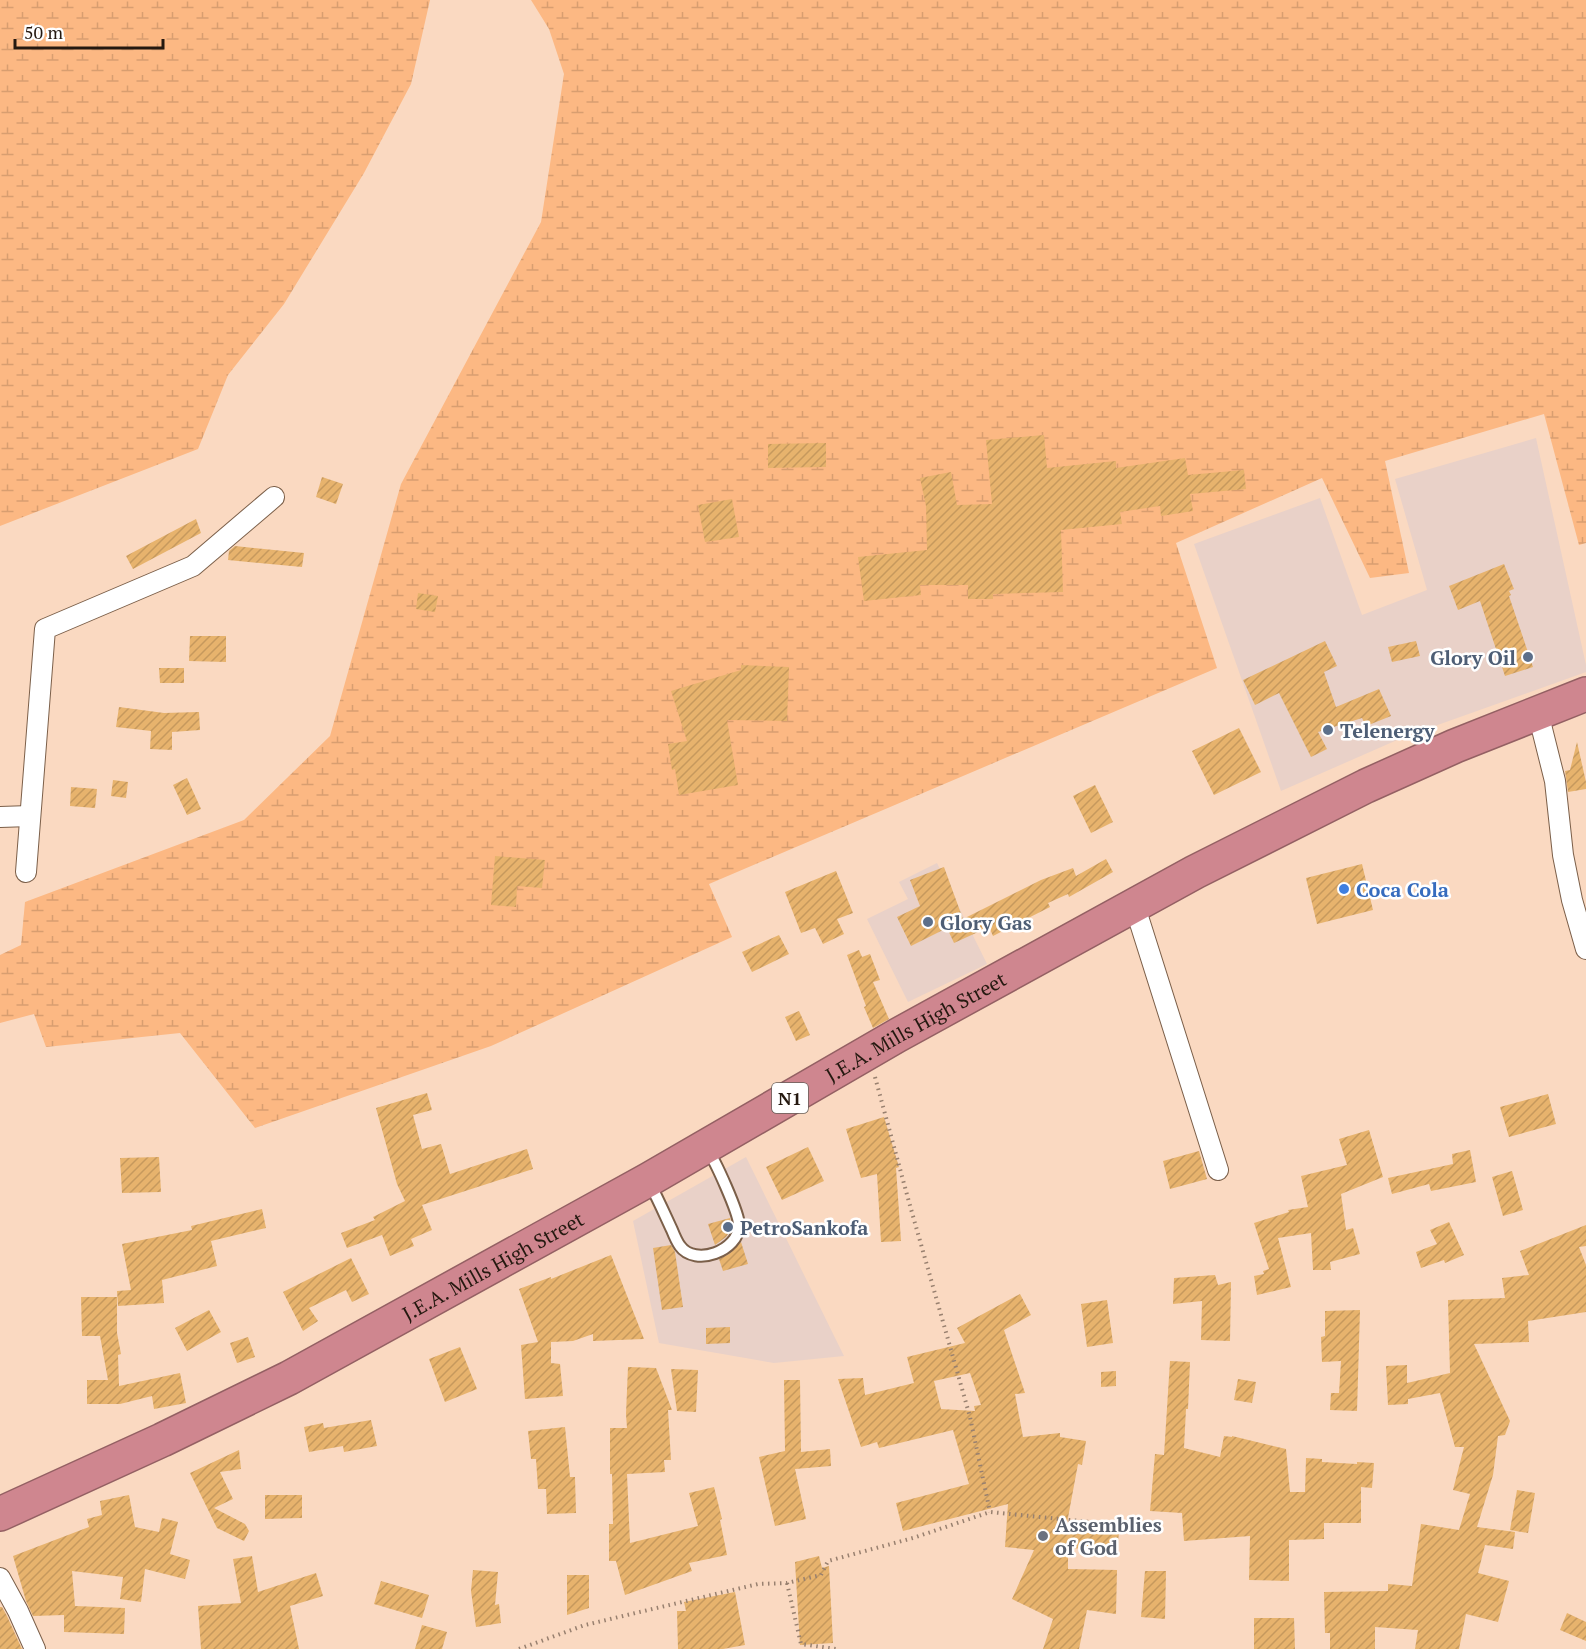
<svg xmlns="http://www.w3.org/2000/svg" width="1586" height="1649" viewBox="0 0 1586 1649" font-family="'PT Serif',serif">
	<style>
		.commercial { fill: #e9d1c8 }
		.wetland { fill: url(#wetland-marsh) }
		.building { fill: url(#building-hatch); fill-rule: evenodd }
		.lines { fill: none; stroke-linecap: round; stroke-linejoin: round }
		.lane-casing { stroke: #7b5f49; stroke-width: 14 }
		.street-casing { stroke: #7b5f49; stroke-width: 22 }
		.highway-casing { stroke: #946063; stroke-width: 36 }
		.path { stroke: #98806f; stroke-width: 4; stroke-dasharray: 1.5 4.5; stroke-linecap: butt }
		.lane { stroke: #fff; stroke-width: 10 }
		.street { stroke: #fff; stroke-width: 20 }
		.highway { stroke: #cf868f; stroke-width: 33 }
		.service-dot { fill: #5c6f8a; stroke: #fff; stroke-width: 2 }
		.shop-dot { fill: #3f7fe0; stroke: #fff; stroke-width: 2 }
		.worship-dot { fill: #6b7280; stroke: #fff; stroke-width: 2 }
		.labels { text-anchor: middle; dominant-baseline: central; stroke-width: 5; stroke-linejoin: round; paint-order: stroke }
		.shield { fill: #fff; stroke: #665e58; stroke-width: 1.5 }
		.shield-label { font-size: 18px; font-weight: bold; fill: #251910 }
		.service-label { font-size: 20px; font-weight: bold; fill: #4e5e75; stroke: #fff; text-anchor: start }
		.shop-label { font-size: 20px; font-weight: bold; fill: #366cbe; stroke: #fff; text-anchor: start }
		.street-label { font-size: 20px; fill: #251910; stroke: #fff }
		.worship-label { font-size: 20px; font-weight: bold; fill: #5b616d; stroke: #fff; text-anchor: start }
	</style>
	<defs>
		<pattern id="wetland-marsh" width="20" height="14" patternUnits="userSpaceOnUse" patternTransform="scale(1.5)"><rect width="20" height="14" fill="#fcb883"/><path d="M1 5h8M5 5V1M11 12h8M15 12V8" fill="none" stroke="#d89e70"/></pattern>
		<pattern id="building-hatch" width="6" height="6" patternUnits="userSpaceOnUse" patternTransform="scale(1.5)"><rect width="6" height="6" fill="#e7b36d"/><path d="M-1 1l2-2M0 6l6-6M5 7l2-2" fill="none" stroke="#c6995d"/></pattern>
	</defs>
	<rect width="100%" height="100%" fill="#fad9c1"/>
	<g class="commercial">
		<path d="M 1536,438 L 1586,665 L 1586,672 L 1404,737 L 1281,791 L 1194,544 L 1320,498 L 1362,615 L 1427,590 L 1395,479 Z"/>
		<path d="M 937,863 L 987,964 L 908,1002 L 867,919 L 908,899 L 899,882 Z"/>
		<path d="M 746,1157 L 844,1356 L 774,1363 L 659,1343 L 633,1221 Z"/>
	</g>
	<g class="wetland">
		<path d="M 0,0 L 430,0 L 411,84 L 364,173 L 284,304 L 228,375 L 198,449 L 0,526 Z"/>
		<path d="M 531,0 L 1586,0 L 1586,543 L 1579,545 L 1544,414 L 1385,461 L 1409,573 L 1370,578 L 1322,478 L 1176,543 L 1217,668 L 709,884 L 732,937 L 491,1046 L 255,1128 L 180,1033 L 46,1047 L 34,1014 L 0,1023 L 0,955 L 21,945 L 25,902 L 244,820 L 330,736 L 401,484 L 541,222 L 564,74 L 549,29 Z"/>
	</g>
	<g class="building">
		<path d="M 1044,435 L 1047,468 L 1116,461 L 1116,468 L 1185,458 L 1188,475 L 1244,470 L 1246,489 L 1190,494 L 1193,511 L 1161,516 L 1160,506 L 1120,512 L 1122,524 L 1061,530 L 1063,592 L 993,594 L 993,599 L 968,599 L 968,585 L 920,585 L 921,595 L 864,601 L 858,557 L 927,550 L 926,506 L 920,478 L 951,472 L 957,505 L 992,504 L 986,440 Z"/>
		<path d="M 826,443 L 826,467 L 768,468 L 768,444 Z"/>
		<path d="M 322,477 L 343,484 L 336,504 L 316,497 Z"/>
		<path d="M 732,499 L 739,537 L 705,542 L 698,505 Z"/>
		<path d="M 196,519 L 201,533 L 133,569 L 126,556 Z"/>
		<path d="M 235,546 L 304,553 L 302,567 L 228,560 L 229,551 Z"/>
		<path d="M 1504,564 L 1514,589 L 1509,591 L 1511,595 L 1509,596 L 1533,667 L 1505,676 L 1480,601 L 1458,610 L 1449,586 Z"/>
		<path d="M 418,593 L 438,596 L 435,612 L 416,609 Z"/>
		<path d="M 190,636 L 226,636 L 226,662 L 189,661 Z"/>
		<path d="M 1325,641 L 1337,666 L 1324,672 L 1336,707 L 1379,689 L 1391,716 L 1366,726 L 1362,718 L 1318,732 L 1327,749 L 1311,757 L 1279,693 L 1255,705 L 1243,680 Z"/>
		<path d="M 1416,641 L 1420,656 L 1392,662 L 1388,647 Z"/>
		<path d="M 741,665 L 789,667 L 787,721 L 727,720 L 738,785 L 679,795 L 675,769 L 672,770 L 668,744 L 687,741 L 671,691 L 741,670 Z"/>
		<path d="M 159,668 L 184,668 L 184,683 L 160,683 Z"/>
		<path d="M 119,707 L 164,713 L 199,712 L 200,730 L 172,732 L 172,750 L 150,749 L 151,731 L 116,727 Z"/>
		<path d="M 1239,728 L 1261,772 L 1214,795 L 1192,751 Z"/>
		<path d="M 1577,742 L 1586,782 L 1586,789 L 1568,792 L 1565,771 L 1570,770 Z"/>
		<path d="M 187,778 L 201,809 L 187,815 L 173,785 Z"/>
		<path d="M 113,780 L 128,782 L 126,798 L 111,796 Z"/>
		<path d="M 1095,785 L 1113,822 L 1091,833 L 1073,796 Z"/>
		<path d="M 71,787 L 97,789 L 95,808 L 70,806 Z"/>
		<path d="M 495,856 L 545,860 L 542,888 L 517,886 L 516,907 L 491,905 Z"/>
		<path d="M 1106,859 L 1113,872 L 1069,897 L 1068,894 L 1048,903 L 1050,907 L 993,936 L 989,927 L 954,943 L 947,928 L 911,946 L 897,917 L 920,906 L 910,880 L 944,867 L 963,919 L 1041,880 L 1073,868 L 1076,876 Z"/>
		<path d="M 1362,864 L 1373,910 L 1317,924 L 1306,878 Z"/>
		<path d="M 836,871 L 853,913 L 837,919 L 844,934 L 823,944 L 815,928 L 801,933 L 785,892 Z"/>
		<path d="M 779,935 L 789,954 L 752,972 L 742,952 Z"/>
		<path d="M 859,950 L 862,957 L 870,954 L 880,980 L 873,982 L 889,1019 L 873,1028 L 864,1007 L 866,1006 L 847,955 Z"/>
		<path d="M 799,1011 L 810,1035 L 796,1041 L 785,1017 Z"/>
		<path d="M 427,1093 L 432,1110 L 413,1115 L 422,1149 L 441,1144 L 450,1174 L 527,1149 L 533,1169 L 422,1205 L 432,1230 L 411,1239 L 414,1246 L 390,1256 L 382,1235 L 347,1248 L 341,1233 L 375,1220 L 373,1217 L 405,1201 L 397,1184 L 376,1108 Z"/>
		<path d="M 1548,1094 L 1556,1124 L 1509,1137 L 1500,1107 Z"/>
		<path d="M 884,1117 L 899,1167 L 896,1168 L 901,1241 L 881,1242 L 877,1174 L 861,1178 L 846,1129 Z"/>
		<path d="M 1369,1130 L 1383,1177 L 1341,1194 L 1346,1230 L 1353,1228 L 1360,1254 L 1330,1262 L 1331,1270 L 1313,1270 L 1311,1233 L 1278,1238 L 1291,1287 L 1257,1295 L 1254,1276 L 1264,1274 L 1263,1271 L 1269,1269 L 1254,1223 L 1289,1212 L 1288,1210 L 1308,1207 L 1301,1176 L 1347,1165 L 1339,1139 Z"/>
		<path d="M 808,1147 L 824,1181 L 782,1200 L 766,1167 Z"/>
		<path d="M 1470,1150 L 1476,1182 L 1431,1191 L 1429,1184 L 1392,1194 L 1388,1178 L 1453,1164 L 1452,1154 Z"/>
		<path d="M 1199,1151 L 1207,1179 L 1170,1189 L 1163,1161 Z"/>
		<path d="M 159,1157 L 161,1192 L 122,1193 L 120,1158 Z"/>
		<path d="M 1512,1171 L 1523,1210 L 1503,1216 L 1492,1177 Z"/>
		<path d="M 262,1209 L 266,1228 L 211,1241 L 217,1266 L 162,1280 L 164,1303 L 118,1306 L 117,1291 L 131,1290 L 122,1244 L 192,1230 L 191,1226 Z"/>
		<path d="M 730,1218 L 731,1225 L 730,1231 L 726,1237 L 715,1245 L 708,1224 Z"/>
		<path d="M 1449,1222 L 1464,1255 L 1445,1263 L 1444,1260 L 1421,1268 L 1416,1252 L 1437,1244 L 1430,1230 Z"/>
		<path d="M 1586,1225 L 1586,1246 L 1579,1247 L 1586,1265 L 1586,1312 L 1528,1321 L 1529,1342 L 1474,1344 L 1510,1421 L 1505,1435 L 1498,1436 L 1493,1475 L 1477,1527 L 1515,1532 L 1513,1549 L 1485,1545 L 1478,1573 L 1509,1581 L 1498,1622 L 1466,1614 L 1459,1649 L 1415,1649 L 1418,1630 L 1375,1627 L 1375,1649 L 1330,1649 L 1330,1633 L 1325,1633 L 1324,1592 L 1388,1591 L 1388,1584 L 1412,1586 L 1421,1524 L 1459,1530 L 1470,1494 L 1453,1490 L 1464,1447 L 1455,1447 L 1440,1393 L 1408,1399 L 1408,1404 L 1388,1405 L 1386,1366 L 1407,1365 L 1407,1383 L 1450,1373 L 1448,1300 L 1505,1298 L 1502,1278 L 1529,1275 L 1520,1251 Z"/>
		<path d="M 741,1242 L 748,1264 L 723,1271 L 719,1259 L 729,1254 Z"/>
		<path d="M 671,1245 L 675,1252 L 683,1307 L 662,1310 L 653,1248 Z"/>
		<path d="M 611,1255 L 644,1339 L 593,1341 L 593,1334 L 573,1341 L 551,1342 L 551,1363 L 560,1364 L 563,1396 L 525,1399 L 521,1345 L 538,1342 L 519,1289 L 551,1277 L 551,1279 Z"/>
		<path d="M 351,1258 L 369,1294 L 352,1302 L 346,1290 L 309,1308 L 318,1321 L 303,1331 L 283,1292 Z"/>
		<path d="M 1215,1275 L 1218,1285 L 1231,1282 L 1230,1341 L 1201,1340 L 1202,1301 L 1173,1304 L 1174,1278 Z"/>
		<path d="M 1020,1294 L 1031,1315 L 1004,1330 L 1025,1393 L 1015,1394 L 1023,1437 L 1060,1433 L 1060,1437 L 1086,1441 L 1082,1465 L 1078,1464 L 1067,1523 L 1119,1528 L 1118,1546 L 1068,1549 L 1068,1569 L 1117,1570 L 1116,1614 L 1087,1610 L 1079,1649 L 1043,1649 L 1053,1619 L 1012,1599 L 1034,1550 L 1005,1547 L 1008,1504 L 903,1531 L 896,1503 L 969,1484 L 953,1430 L 879,1448 L 877,1442 L 861,1447 L 838,1379 L 863,1378 L 865,1395 L 914,1383 L 907,1357 L 965,1343 L 957,1328 ZM 970,1373 L 981,1405 L 974,1406 L 975,1411 L 941,1409 L 934,1381 Z"/>
		<path d="M 81,1297 L 117,1297 L 117,1333 L 121,1354 L 118,1355 L 119,1386 L 180,1373 L 186,1403 L 154,1409 L 152,1396 L 120,1404 L 87,1404 L 87,1380 L 108,1380 L 100,1336 L 82,1336 Z"/>
		<path d="M 1107,1300 L 1113,1343 L 1087,1347 L 1081,1304 Z"/>
		<path d="M 209,1310 L 221,1332 L 187,1351 L 175,1328 Z"/>
		<path d="M 1360,1310 L 1357,1411 L 1330,1410 L 1331,1393 L 1339,1393 L 1341,1361 L 1322,1362 L 1321,1337 L 1325,1336 L 1325,1311 Z"/>
		<path d="M 730,1327 L 730,1343 L 706,1344 L 706,1328 Z"/>
		<path d="M 248,1337 L 255,1357 L 237,1363 L 230,1343 Z"/>
		<path d="M 460,1347 L 477,1389 L 445,1402 L 429,1359 Z"/>
		<path d="M 1170,1361 L 1190,1362 L 1188,1409 L 1186,1409 L 1184,1448 L 1220,1457 L 1224,1436 L 1232,1437 L 1232,1436 L 1286,1449 L 1290,1492 L 1305,1492 L 1306,1458 L 1322,1459 L 1322,1462 L 1357,1464 L 1357,1462 L 1374,1463 L 1372,1488 L 1361,1487 L 1361,1523 L 1324,1523 L 1324,1539 L 1289,1540 L 1289,1581 L 1249,1580 L 1250,1536 L 1184,1541 L 1182,1513 L 1150,1511 L 1155,1454 L 1164,1455 Z"/>
		<path d="M 628,1367 L 656,1368 L 672,1410 L 668,1410 L 671,1460 L 664,1460 L 665,1472 L 627,1474 L 630,1543 L 698,1526 L 689,1493 L 714,1487 L 722,1519 L 720,1520 L 727,1555 L 689,1563 L 692,1571 L 625,1595 L 616,1561 L 609,1561 L 609,1524 L 613,1524 L 612,1474 L 610,1474 L 610,1428 L 627,1428 L 626,1414 Z"/>
		<path d="M 671,1369 L 698,1370 L 696,1412 L 677,1411 Z"/>
		<path d="M 1116,1371 L 1116,1386 L 1101,1387 L 1101,1372 Z"/>
		<path d="M 1238,1379 L 1256,1382 L 1252,1403 L 1234,1400 Z"/>
		<path d="M 784,1380 L 800,1380 L 801,1452 L 830,1449 L 831,1466 L 795,1469 L 806,1519 L 775,1526 L 759,1457 L 785,1451 Z"/>
		<path d="M 371,1420 L 377,1446 L 344,1452 L 343,1446 L 309,1452 L 304,1427 L 323,1423 L 324,1428 Z"/>
		<path d="M 565,1427 L 570,1477 L 575,1477 L 576,1513 L 547,1514 L 546,1489 L 538,1489 L 536,1459 L 531,1459 L 528,1431 Z"/>
		<path d="M 239,1450 L 241,1469 L 220,1472 L 233,1499 L 214,1508 L 245,1524 L 249,1531 L 244,1541 L 217,1528 L 190,1473 Z"/>
		<path d="M 1517,1490 L 1535,1493 L 1528,1533 L 1510,1530 Z"/>
		<path d="M 129,1495 L 135,1527 L 159,1532 L 162,1518 L 178,1522 L 170,1554 L 190,1560 L 185,1579 L 145,1569 L 141,1602 L 120,1599 L 123,1577 L 72,1571 L 75,1606 L 125,1608 L 124,1634 L 64,1632 L 64,1615 L 33,1616 L 26,1601 L 13,1556 L 89,1527 L 87,1519 L 102,1515 L 100,1501 Z"/>
		<path d="M 265,1495 L 302,1495 L 302,1518 L 265,1519 Z"/>
		<path d="M 252,1556 L 258,1592 L 316,1573 L 323,1596 L 290,1606 L 299,1649 L 201,1649 L 198,1606 L 241,1603 L 233,1559 Z"/>
		<path d="M 819,1556 L 822,1568 L 829,1566 L 833,1643 L 800,1645 L 795,1562 Z"/>
		<path d="M 473,1570 L 498,1572 L 495,1605 L 499,1604 L 501,1623 L 476,1627 L 471,1591 Z"/>
		<path d="M 1145,1571 L 1166,1571 L 1165,1619 L 1141,1617 Z"/>
		<path d="M 567,1575 L 589,1575 L 589,1608 L 567,1615 Z"/>
		<path d="M 381,1581 L 429,1595 L 422,1618 L 374,1604 Z"/>
		<path d="M 735,1592 L 745,1645 L 723,1649 L 678,1649 L 677,1611 L 686,1611 L 684,1602 Z"/>
		<path d="M 0,1607 L 2,1607 L 7,1616 L 22,1649 L 0,1649 Z"/>
		<path d="M 1567,1613 L 1586,1622 L 1586,1641 L 1560,1630 Z"/>
		<path d="M 1254,1618 L 1294,1618 L 1295,1649 L 1254,1649 Z"/>
		<path d="M 422,1625 L 447,1632 L 442,1649 L 415,1649 Z"/>
	</g>
	<g class="lines">
		<g class="lane-casing">
			<path id="lane" d="M 650,1184 C 658,1199 665,1215 672,1230 C 674,1235 677,1242 680,1246 C 695,1267 739,1251 739,1225 C 739,1213 715,1160 707,1149"/>
		</g>
		<g class="street-casing">
			<g id="street">
				<path d="M 1538,713 L 1555,781 L 1563,855 L 1572,900 L 1586,949"/>
				<path d="M 0,817 L 30,816"/>
				<path d="M 26,872 L 45,629 L 193,566 L 274,497"/>
				<path d="M 1134,904 L 1218,1170"/>
				<path d="M 0,1578 L 18,1611 L 35,1649"/>
			</g>
		</g>
		<g class="highway-casing">
			<g id="highway">
				<path id="s1" d="M 0,1514 L 162,1440 L 289,1378 L 648,1180 L 898,1035 L 1195,872 L 1366,786 L 1455,746 L 1586,694"/>
			</g>
		</g>
		<g class="path">
			<path d="M 875,1077 L 909,1202 L 970,1417 L 990,1512"/>
			<path d="M 787,1583 L 801,1644 L 836,1649"/>
			<path d="M 519,1649 L 585,1625 L 758,1584 L 787,1583 L 821,1575 L 828,1561 L 913,1538 L 990,1512 L 1090,1522"/>
		</g>
		<use href="#lane" class="lane"/>
		<use href="#street" class="street"/>
		<use href="#highway" class="highway"/>
	</g>
	<g class="service-dot">
		<circle cx="1528" cy="657" r="6"/>
		<circle cx="1328" cy="730" r="6"/>
		<circle cx="928" cy="922" r="6"/>
		<circle cx="728" cy="1227" r="6"/>
	</g>
	<circle class="shop-dot" cx="1344" cy="889" r="6"/>
	<circle class="worship-dot" cx="1043" cy="1536" r="6"/>
	<g class="labels">
		<rect class="shield" x="772" y="1083" width="36" height="30" rx="4.5"/>
		<g class="shield-label">
			<text x="790" y="1098">N1</text>
		</g>
		<g class="service-label">
			<text x="1516" y="657" text-anchor="end">Glory Oil</text>
			<text x="1340" y="730">Telenergy</text>
			<text x="940" y="922">Glory Gas</text>
			<text x="740" y="1227">PetroSankofa</text>
		</g>
		<g class="shop-label">
			<text x="1356" y="889">Coca Cola</text>
		</g>
		<g class="street-label">
			<text stroke="none"><textPath href="#s1" startOffset="1038">J.E.A. Mills High Street</textPath></text>
			<text stroke="none"><textPath href="#s1" startOffset="552">J.E.A. Mills High Street</textPath></text>
		</g>
		<g class="worship-label">
			<text x="1055" y="1524">Assemblies<tspan x="1055" dy="23">of God</tspan></text>
		</g>
	</g>
	<path d="M15 39v9h148v-9" fill="none" stroke="#251910" stroke-width="3"/>
	<text x="24" y="39" font-size="18" fill="#251910" stroke="#ffffff" stroke-width="4.5" paint-order="stroke">50 m</text>
</svg>
